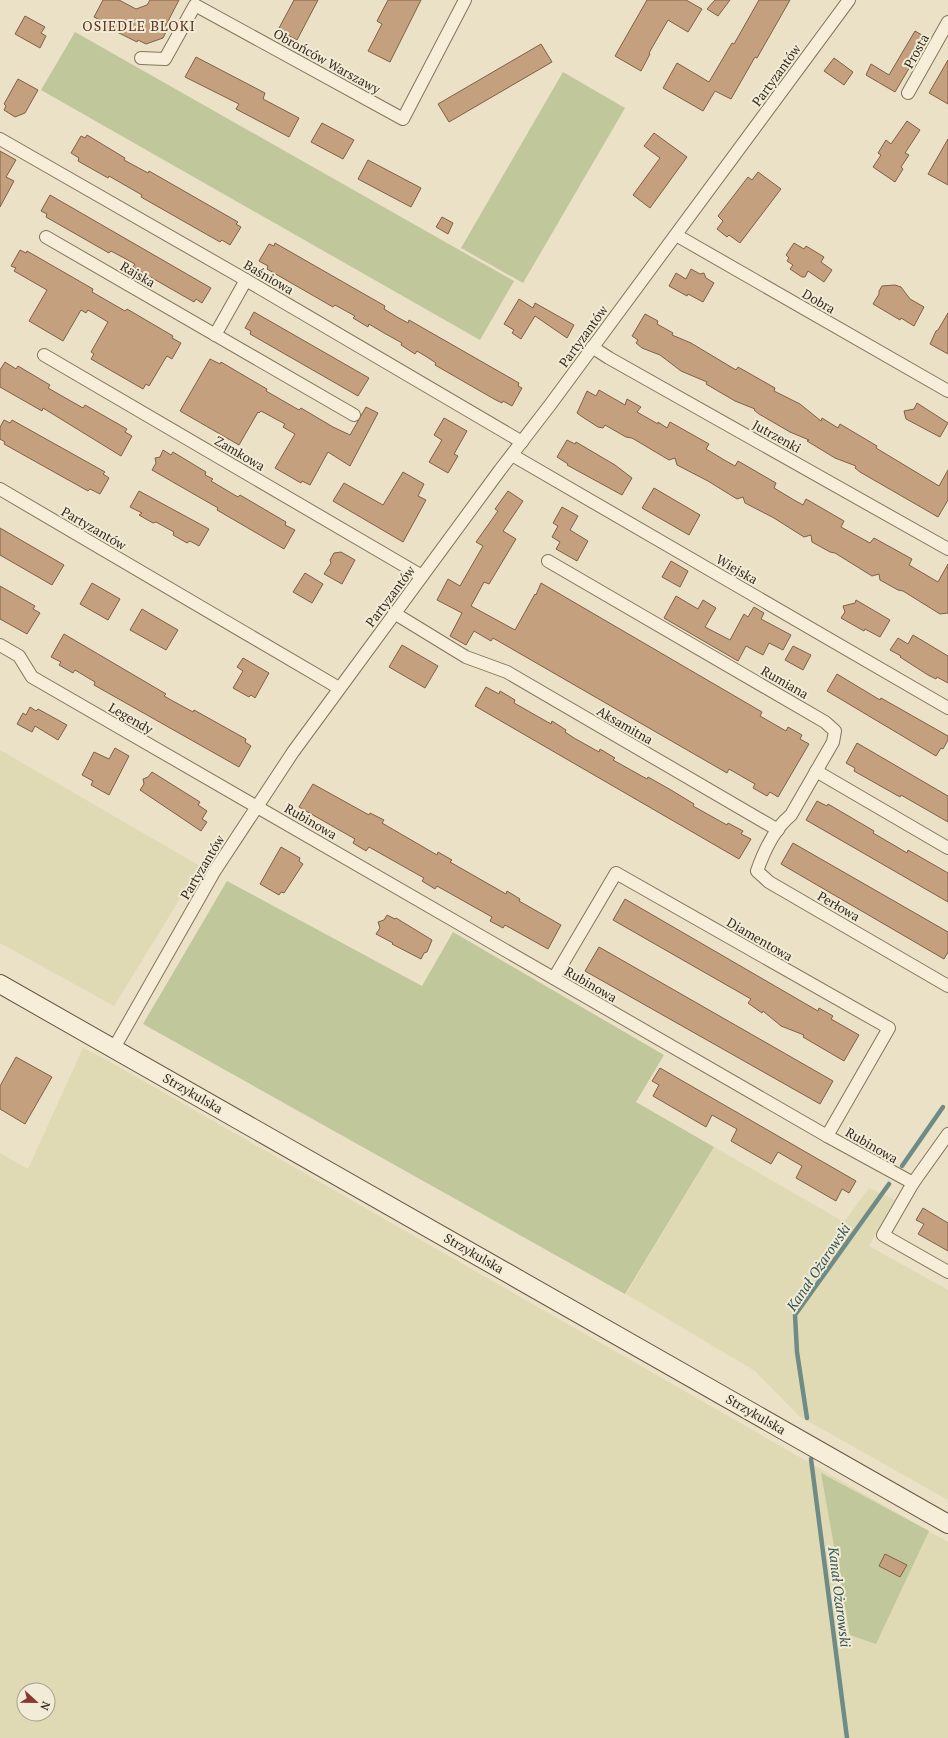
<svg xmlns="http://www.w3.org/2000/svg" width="948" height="1738" viewBox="0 0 948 1738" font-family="'PT Serif',serif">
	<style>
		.farmland { fill: #dfdab4; fill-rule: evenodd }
		.green { fill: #c0c79b }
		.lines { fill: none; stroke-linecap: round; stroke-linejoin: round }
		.stream { stroke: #6e8b86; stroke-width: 4.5 }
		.building { fill: #c5a07f; stroke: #816045 }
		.street-casing { stroke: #84745d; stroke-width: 14 }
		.secondary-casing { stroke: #665540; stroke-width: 20 }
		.street { stroke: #f6eed8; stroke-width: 12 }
		.secondary { stroke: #f6eed8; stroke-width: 18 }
		.labels { text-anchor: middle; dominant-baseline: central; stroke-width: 4; stroke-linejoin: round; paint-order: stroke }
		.street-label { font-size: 13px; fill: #352b20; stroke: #f2ebd5 }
		.neighbourhood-label { font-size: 14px; letter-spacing: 1px; fill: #5e3323; stroke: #f2ebd5 }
		.water-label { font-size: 14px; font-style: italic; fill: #305453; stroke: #f2ebd5 }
	</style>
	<rect width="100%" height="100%" fill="#eae1c6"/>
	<g class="farmland">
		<path d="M 0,750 L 200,866 L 114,1006 L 0,943 Z"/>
		<path d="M 83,1048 L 105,1059 L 948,1542 L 948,1738 L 0,1738 L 0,1153 L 28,1169 ZM 24,1690 L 48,1690 L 48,1714 L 24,1714 Z"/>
		<path d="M 714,1147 L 844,1222 L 869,1188 L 895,1200 L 869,1246 L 948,1290 L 948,1500 L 799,1416 L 755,1371 L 626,1294 Z"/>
	</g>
	<g class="green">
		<path d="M 75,32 L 514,281 L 480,340 L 41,90 Z"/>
		<path d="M 563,72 L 625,108 L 523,283 L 461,248 Z"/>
		<path d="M 227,881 L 422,986 L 453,932 L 664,1055 L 636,1102 L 714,1147 L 625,1294 L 143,1024 Z"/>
		<path d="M 821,1473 L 929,1531 L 876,1644 L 850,1635 Z"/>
	</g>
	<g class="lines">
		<g class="stream">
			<path d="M 902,1166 L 943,1107"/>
			<path d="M 807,1418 L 797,1352 L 795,1315 L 889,1184"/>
			<path d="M 811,1459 L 847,1738"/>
		</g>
	</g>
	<g class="building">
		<path d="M 103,0 L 119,0 L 136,9 L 147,5 L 150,0 L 179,0 L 165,27 L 168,28 L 163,38 L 146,44 L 138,40 L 137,42 L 105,26 L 106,23 L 94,17 Z"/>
		<path d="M 294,0 L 318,0 L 297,40 L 278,30 Z"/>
		<path d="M 388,0 L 421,0 L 390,62 L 368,51 L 382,24 L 377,21 Z"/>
		<path d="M 647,0 L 686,0 L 702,9 L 688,32 L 668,20 L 649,53 L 650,54 L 641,71 L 615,56 Z"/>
		<path d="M 715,0 L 730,0 L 718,16 L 707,9 Z"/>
		<path d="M 759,0 L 790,0 L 757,58 L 755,57 L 731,99 L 715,91 L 703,111 L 663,88 L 677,63 L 709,82 L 732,43 L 734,44 Z"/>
		<path d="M 25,16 L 45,27 L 41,33 L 46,36 L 40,48 L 15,34 Z"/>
		<path d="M 915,31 L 927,38 L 895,92 L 866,75 L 871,64 L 889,75 Z"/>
		<path d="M 541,44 L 552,62 L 449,122 L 438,104 Z"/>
		<path d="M 196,57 L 265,93 L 263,99 L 299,118 L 289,137 L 236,109 L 239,104 L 185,77 Z"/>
		<path d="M 834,58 L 853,72 L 844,85 L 824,71 Z"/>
		<path d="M 948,60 L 948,104 L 929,93 Z"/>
		<path d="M 18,79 L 38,90 L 25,113 L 15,117 L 4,110 L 6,106 L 4,104 Z"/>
		<path d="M 907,121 L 920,130 L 905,153 L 909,155 L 901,167 L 903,169 L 895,182 L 873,167 L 881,155 L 878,153 L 886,140 L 891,144 Z"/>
		<path d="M 322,123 L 354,140 L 343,159 L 311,142 Z"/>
		<path d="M 654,133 L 687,157 L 650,208 L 633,195 L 660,158 L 644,146 Z"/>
		<path d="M 87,135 L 125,158 L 124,160 L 148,173 L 149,171 L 238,222 L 236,224 L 241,227 L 230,245 L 222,240 L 220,242 L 141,197 L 142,195 L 109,176 L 108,178 L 78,161 L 79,158 L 71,153 L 81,136 L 85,138 Z"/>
		<path d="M 948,139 L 948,185 L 928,174 Z"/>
		<path d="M 0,151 L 16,160 L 6,177 L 14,181 L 0,207 Z"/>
		<path d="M 368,160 L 421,188 L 411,207 L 358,179 Z"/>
		<path d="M 758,172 L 781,189 L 740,243 L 729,235 L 727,237 L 717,229 L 723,221 L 718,216 L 748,177 L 752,180 Z"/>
		<path d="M 50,195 L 211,288 L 202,303 L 196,299 L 194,302 L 133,267 L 135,264 L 124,258 L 111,251 L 109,253 L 46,217 L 47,214 L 41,211 Z"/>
		<path d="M 442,217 L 453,223 L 448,234 L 436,227 Z"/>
		<path d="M 275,243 L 385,306 L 384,309 L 397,317 L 408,323 L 409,320 L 519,383 L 518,386 L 522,388 L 512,406 L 503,401 L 502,403 L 494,399 L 435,365 L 436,363 L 427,357 L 417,351 L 415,354 L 401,345 L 402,343 L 384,333 L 369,324 L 368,327 L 353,318 L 355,316 L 335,305 L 333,307 L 267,269 L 268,266 L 259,261 L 269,244 L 274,246 Z"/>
		<path d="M 794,243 L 804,249 L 806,246 L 824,257 L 821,262 L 832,270 L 824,282 L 808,271 L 805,277 L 802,277 L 790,269 L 793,265 L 787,261 L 789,258 L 786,255 Z"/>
		<path d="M 20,250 L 26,253 L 27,251 L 93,289 L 92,292 L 125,311 L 127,309 L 173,336 L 172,338 L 181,343 L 172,359 L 167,356 L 165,359 L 149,386 L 146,384 L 143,389 L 91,359 L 94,354 L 91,352 L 108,322 L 88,310 L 86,313 L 81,310 L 63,341 L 29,321 L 47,290 L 14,271 L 16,268 L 11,266 Z"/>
		<path d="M 691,269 L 700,274 L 704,273 L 706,278 L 714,283 L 703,302 L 688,294 L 687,296 L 669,286 L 676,273 L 686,279 Z"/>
		<path d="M 895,285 L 901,287 L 910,299 L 924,307 L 914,326 L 901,318 L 900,320 L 873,304 L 879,294 L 879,291 L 882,286 Z"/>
		<path d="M 519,299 L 533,308 L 535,303 L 574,325 L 567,338 L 535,316 L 521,339 L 512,333 L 514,330 L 504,324 Z"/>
		<path d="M 254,312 L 369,378 L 358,396 L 250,334 L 251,331 L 245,328 Z"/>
		<path d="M 948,313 L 948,354 L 930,344 L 936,331 L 938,330 Z"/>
		<path d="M 645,314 L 658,321 L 657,324 L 673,333 L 672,335 L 691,343 L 736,370 L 738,367 L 775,388 L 774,391 L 800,404 L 821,421 L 822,418 L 838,428 L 840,424 L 877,446 L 876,448 L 939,486 L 948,470 L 948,500 L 938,517 L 860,472 L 855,468 L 856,466 L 835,458 L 807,441 L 809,440 L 790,432 L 759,414 L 754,410 L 755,409 L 735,401 L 706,384 L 707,382 L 681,371 L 660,355 L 642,348 L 636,343 L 638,340 L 632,336 Z"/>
		<path d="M 210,359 L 220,364 L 221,362 L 260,385 L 267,389 L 266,391 L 299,410 L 301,408 L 333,427 L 350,435 L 366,407 L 378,413 L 350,466 L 328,452 L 310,485 L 302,481 L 301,483 L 275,468 L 295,434 L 283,427 L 285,424 L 261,411 L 259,413 L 258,412 L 239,445 L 180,411 Z"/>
		<path d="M 5,362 L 16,369 L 18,366 L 50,385 L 48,388 L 83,408 L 85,405 L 127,429 L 125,432 L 132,436 L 121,456 L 43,408 L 42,411 L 0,387 L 0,370 Z"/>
		<path d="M 599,390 L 625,405 L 627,399 L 641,407 L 637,412 L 658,424 L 658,422 L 667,428 L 670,422 L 709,444 L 706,449 L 726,461 L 735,466 L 738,461 L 776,483 L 774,488 L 794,500 L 803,505 L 806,499 L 844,521 L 841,527 L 870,543 L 874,538 L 912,559 L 909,565 L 938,582 L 948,564 L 948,613 L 940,614 L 903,591 L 898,590 L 880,580 L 879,574 L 872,576 L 835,553 L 830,552 L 812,542 L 811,535 L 804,537 L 774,518 L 745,503 L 743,497 L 737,499 L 708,481 L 677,465 L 675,458 L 669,460 L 632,438 L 626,437 L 605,425 L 603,428 L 598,427 L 581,416 L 577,413 L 587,391 L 596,396 Z"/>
		<path d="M 917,403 L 948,423 L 940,437 L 906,419 L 904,411 L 914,409 Z"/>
		<path d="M 444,418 L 467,431 L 454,454 L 458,456 L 448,473 L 429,462 L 442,440 L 434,435 Z"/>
		<path d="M 4,420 L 10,423 L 12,420 L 105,472 L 103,474 L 109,478 L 100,494 L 90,489 L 88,491 L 4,444 L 5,442 L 0,439 L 0,427 Z"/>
		<path d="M 567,440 L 575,444 L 576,442 L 615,465 L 632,478 L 622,495 L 567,465 L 568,464 L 557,457 Z"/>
		<path d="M 163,450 L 171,455 L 173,452 L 206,472 L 205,475 L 213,479 L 211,481 L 238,497 L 240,495 L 286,522 L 285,525 L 295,530 L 284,549 L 217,510 L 218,508 L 152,470 L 156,463 L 155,458 L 160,457 Z"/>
		<path d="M 403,472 L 424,484 L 418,496 L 426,500 L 403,542 L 333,501 L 344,483 L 383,505 Z"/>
		<path d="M 654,488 L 700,515 L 689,535 L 642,508 Z"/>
		<path d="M 139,491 L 209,529 L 199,546 L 190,541 L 187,543 L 173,535 L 174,532 L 156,522 L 153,523 L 139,515 L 142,513 L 130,507 Z"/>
		<path d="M 508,491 L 523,501 L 503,531 L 516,539 L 489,584 L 484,582 L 471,606 L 515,630 L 535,594 L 536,595 L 541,583 L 762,712 L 760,716 L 786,731 L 788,727 L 802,735 L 800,739 L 809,744 L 778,797 L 770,792 L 767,796 L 753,788 L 755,784 L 729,769 L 727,773 L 493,638 L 491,641 L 474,631 L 466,645 L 450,636 L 462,613 L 437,600 L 448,579 L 460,586 L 483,546 L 476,542 L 498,511 L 495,509 Z"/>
		<path d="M 562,507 L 578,516 L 570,530 L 588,541 L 577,561 L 556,549 L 560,542 L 552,537 L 558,526 L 553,523 Z"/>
		<path d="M 0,528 L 64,565 L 52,585 L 0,555 Z"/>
		<path d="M 341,552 L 355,560 L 342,584 L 324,574 L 331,563 L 330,560 L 334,553 Z"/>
		<path d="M 671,561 L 688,571 L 680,587 L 662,577 Z"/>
		<path d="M 305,573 L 323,584 L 312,603 L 293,592 Z"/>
		<path d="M 92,583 L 120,599 L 108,620 L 80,604 Z"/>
		<path d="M 0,586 L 35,606 L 33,609 L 40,613 L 27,634 L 0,619 Z"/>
		<path d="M 676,596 L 698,609 L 703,600 L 716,608 L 705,627 L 730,640 L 744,614 L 748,617 L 754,607 L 764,613 L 761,619 L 791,635 L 783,650 L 769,643 L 763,655 L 746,646 L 738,661 L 664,618 Z"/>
		<path d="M 856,600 L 890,620 L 880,637 L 865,629 L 864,631 L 841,618 L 845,612 L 843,606 L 855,603 Z"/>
		<path d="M 142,609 L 178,630 L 166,650 L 130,630 Z"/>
		<path d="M 64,634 L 166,694 L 164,696 L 171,700 L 193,712 L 194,710 L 246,739 L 245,742 L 251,746 L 239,767 L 94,685 L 95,682 L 75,670 L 73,673 L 59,665 L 61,662 L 51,657 Z"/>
		<path d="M 913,635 L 948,656 L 948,683 L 937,677 L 936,679 L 928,675 L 900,657 L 901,656 L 890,650 L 898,638 L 908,644 Z"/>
		<path d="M 402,645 L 438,666 L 425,688 L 389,667 Z"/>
		<path d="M 793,646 L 811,655 L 803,670 L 785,660 Z"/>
		<path d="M 243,658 L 269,673 L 255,698 L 251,695 L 249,697 L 233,688 L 243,671 L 237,667 Z"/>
		<path d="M 837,674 L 880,700 L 881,698 L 948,736 L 948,740 L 943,749 L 941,748 L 936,756 L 827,691 Z"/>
		<path d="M 486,687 L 499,694 L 500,691 L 515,700 L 514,703 L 551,724 L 552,721 L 566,730 L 565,732 L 574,738 L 599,752 L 600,749 L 615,758 L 613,760 L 647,779 L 648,777 L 671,790 L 694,804 L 693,806 L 727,825 L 728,823 L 743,831 L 741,834 L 751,839 L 739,859 L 475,706 Z"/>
		<path d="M 30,707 L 36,711 L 38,709 L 67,725 L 58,740 L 35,726 L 32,732 L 17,724 L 23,713 L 26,715 Z"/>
		<path d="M 857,743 L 948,796 L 948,822 L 901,795 L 900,797 L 854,771 L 855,768 L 846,763 Z"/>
		<path d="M 115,748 L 129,756 L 109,795 L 91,785 L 93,781 L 82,775 L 94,752 L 109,759 Z"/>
		<path d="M 152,772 L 200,802 L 198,805 L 207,811 L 202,819 L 207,822 L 201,831 L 140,790 L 144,784 L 143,779 L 148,777 Z"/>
		<path d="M 313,784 L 369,815 L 370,813 L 384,820 L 382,823 L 437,855 L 438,852 L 452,860 L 450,862 L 506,894 L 507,891 L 520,899 L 519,901 L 561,925 L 548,949 L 505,925 L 503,928 L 490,921 L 492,917 L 437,886 L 435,889 L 422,881 L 424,878 L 369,847 L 366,851 L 353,843 L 355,839 L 299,807 Z"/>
		<path d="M 817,801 L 827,806 L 828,804 L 874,831 L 873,833 L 897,847 L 907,853 L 908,850 L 948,873 L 948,902 L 806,820 Z"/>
		<path d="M 793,843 L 948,932 L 948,952 L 944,959 L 781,864 Z"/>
		<path d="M 281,847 L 300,858 L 299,861 L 303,864 L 284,893 L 281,892 L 279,895 L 260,884 Z"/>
		<path d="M 625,899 L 818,1011 L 819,1008 L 833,1016 L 831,1019 L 859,1035 L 844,1061 L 803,1037 L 804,1035 L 781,1026 L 763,1011 L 762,1013 L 748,1003 L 751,999 L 613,920 Z"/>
		<path d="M 387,915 L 395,919 L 396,918 L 432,940 L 427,952 L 424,953 L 421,959 L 392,944 L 393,943 L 376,934 L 380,928 L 378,922 L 384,920 Z"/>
		<path d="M 599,947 L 833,1081 L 820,1104 L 585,971 Z"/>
		<path d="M 16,1057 L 52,1077 L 25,1124 L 0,1109 L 0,1086 Z"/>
		<path d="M 660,1068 L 856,1181 L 849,1193 L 842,1189 L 836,1201 L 796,1178 L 802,1166 L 778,1152 L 771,1164 L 731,1141 L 737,1129 L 712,1115 L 706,1127 L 653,1096 L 659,1085 L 652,1081 Z"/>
		<path d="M 923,1208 L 948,1223 L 948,1251 L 918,1234 L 924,1224 L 916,1220 Z"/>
		<path d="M 885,1554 L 907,1565 L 900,1577 L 879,1566 Z"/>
	</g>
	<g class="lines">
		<g class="street-casing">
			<g id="street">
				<path d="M 141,58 L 165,59 L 195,5 L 403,119 L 465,0"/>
				<path d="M 908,93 L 948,22"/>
				<path d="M 0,139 L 246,280 L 522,442"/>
				<path d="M 676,235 L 948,391"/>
				<path d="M 46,237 L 354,415"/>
				<path d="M 215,335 L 246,280"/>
				<path d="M 592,347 L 609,358 L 948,549"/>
				<path d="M 44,355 L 422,576"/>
				<path d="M 512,455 L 948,708"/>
				<path d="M 0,489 L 339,688"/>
				<path d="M 548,561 L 825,722 L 835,731 L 833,742 L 791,815 C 775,828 764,851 757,871 L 769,882 L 948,986"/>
				<path d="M 394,613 L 466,657 L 507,672 L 778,830"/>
				<path d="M 0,645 L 19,656 L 32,677 L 827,1136 L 913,1183"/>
				<path d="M 816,771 L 948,848"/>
				<path d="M 554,978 L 616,873 L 889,1028 L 827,1136"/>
				<path d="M 114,1048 L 214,872 L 293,752 L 500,470 L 550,405 L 849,0"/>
				<path d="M 948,1134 L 913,1183 L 883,1235 L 948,1272"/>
			</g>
		</g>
		<g class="secondary-casing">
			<path id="secondary" d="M 0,984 L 948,1524"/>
		</g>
		<use href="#street" class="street"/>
		<use href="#secondary" class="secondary"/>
	</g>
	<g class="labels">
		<g class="street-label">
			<text transform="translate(916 51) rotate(-61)">Prosta</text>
			<text transform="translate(327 61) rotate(29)">Obrońców Warszawy</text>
			<text transform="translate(776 75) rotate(-54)">Partyzantów</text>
			<text transform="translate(138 274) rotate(30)">Rajska</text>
			<text transform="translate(269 277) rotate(30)">Baśniowa</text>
			<text transform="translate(819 301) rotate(30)">Dobra</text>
			<text transform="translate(583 336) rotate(-54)">Partyzantów</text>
			<text transform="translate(777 436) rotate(29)">Jutrzenki</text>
			<text transform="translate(240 453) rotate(30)">Zamkowa</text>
			<text transform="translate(94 528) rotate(30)">Partyzantów</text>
			<text transform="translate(737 569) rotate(30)">Wiejska</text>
			<text transform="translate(390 596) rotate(-53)">Partyzantów</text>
			<text transform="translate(785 682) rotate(30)">Rumiana</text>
			<text transform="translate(131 718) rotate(30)">Legendy</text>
			<text transform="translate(625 725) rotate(30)">Aksamitna</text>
			<text transform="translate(311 821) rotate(30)">Rubinowa</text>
			<text transform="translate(202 867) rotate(-59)">Partyzantów</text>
			<text transform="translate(839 906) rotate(30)">Perłowa</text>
			<text transform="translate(760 939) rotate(30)">Diamentowa</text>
			<text transform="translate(591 984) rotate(30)">Rubinowa</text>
			<text transform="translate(193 1093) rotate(30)">Strzykulska</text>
			<text transform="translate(872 1145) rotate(30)">Rubinowa</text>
			<text transform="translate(474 1253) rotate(30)">Strzykulska</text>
			<text transform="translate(756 1414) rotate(30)">Strzykulska</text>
		</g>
		<g class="neighbourhood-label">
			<text x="139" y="25">OSIEDLE BLOKI</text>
		</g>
		<g class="water-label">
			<text transform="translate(818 1267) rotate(-56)">Kanał Ożarowski</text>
			<text transform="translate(840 1597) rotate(83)">Kanał Ożarowski</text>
		</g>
	</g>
	<g transform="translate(36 1702) rotate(112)"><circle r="19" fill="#f2ebd5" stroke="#a69e8d"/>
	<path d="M0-3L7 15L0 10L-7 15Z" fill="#8d3733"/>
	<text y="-6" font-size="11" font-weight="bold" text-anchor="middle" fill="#352b20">N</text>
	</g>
</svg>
